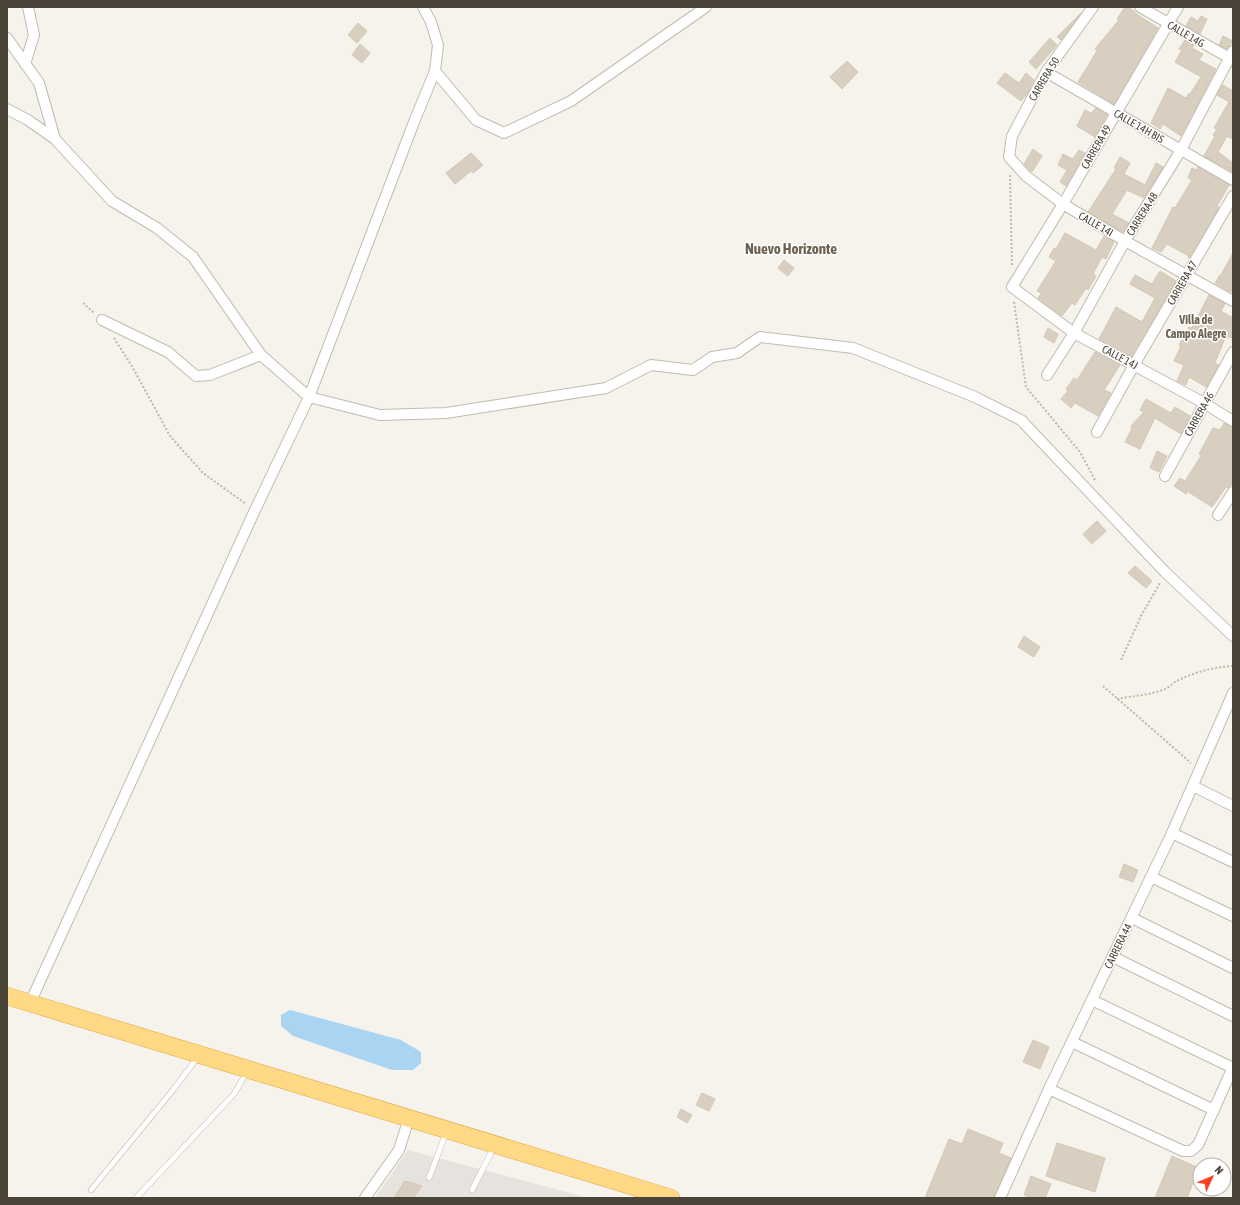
<svg xmlns="http://www.w3.org/2000/svg" width="1240" height="1205" viewBox="0 0 1240 1205" font-family="'Asap Condensed',sans-serif">
	<style>
		.industrial { fill: #e6e2dd }
		.water { fill: #a9d4f2 }
		.building { fill: #d8cfc1; stroke: #d3c7b4 }
		.lines { fill: none; stroke-linecap: round; stroke-linejoin: round }
		.service-casing { stroke: #c2bbae; stroke-width: 6 }
		.minor-casing { stroke: #c2bbae; stroke-width: 12 }
		.trunk-casing { stroke: #e0a43c; stroke-width: 18 }
		.path { stroke: #c4b79f; stroke-width: 2; stroke-dasharray: 2 2; stroke-linecap: butt }
		.service { stroke: #fff; stroke-width: 5 }
		.minor { stroke: #fff; stroke-width: 10 }
		.trunk { stroke: #ffd985; stroke-width: 17 }
		.labels { text-anchor: middle; dominant-baseline: central; stroke-width: 3; stroke-linejoin: round; paint-order: stroke }
		.street-label { font-size: 11px; fill: #4b4439; stroke: #fff }
		.neighbourhood-label { font-size: 12px; font-weight: bold; fill: #6e6250; stroke: #fff }
		.district-label { font-size: 15px; font-weight: bold; fill: #6e6250; stroke: #fff }
	</style>
	<rect width="100%" height="100%" fill="#f6f3ec"/>
	<path class="industrial" d="M 408,1150 L 589,1198 L 375,1198 Z"/>
	<path class="water" d="M 290,1010 L 401,1040 L 421,1052 L 421,1063 L 413,1070 L 392,1070 L 293,1036 L 281,1026 L 281,1015 Z"/>
	<g class="building">
		<path d="M 1125,7 L 1128,7 L 1135,12 L 1135,13 L 1158,28 L 1114,104 L 1078,82 L 1097,51 L 1095,49 L 1119,20 L 1117,19 Z"/>
		<path d="M 1081,13 L 1061,40 L 1057,37 Z"/>
		<path d="M 1201,16 L 1207,19 L 1200,34 L 1186,26 L 1191,17 L 1198,21 Z"/>
		<path d="M 358,23 L 367,31 L 357,43 L 348,35 Z"/>
		<path d="M 1223,36 L 1233,41 L 1227,49 L 1219,45 Z"/>
		<path d="M 1050,38 L 1057,45 L 1036,69 L 1029,62 Z"/>
		<path d="M 1185,40 L 1194,45 L 1192,48 L 1203,54 L 1199,60 L 1216,69 L 1181,136 L 1163,124 L 1160,129 L 1151,123 L 1168,88 L 1186,98 L 1189,93 L 1190,94 L 1201,77 L 1175,62 L 1182,50 L 1179,49 Z"/>
		<path d="M 360,44 L 370,53 L 362,63 L 352,55 Z"/>
		<path d="M 847,61 L 858,72 L 842,89 L 830,77 Z"/>
		<path d="M 1005,73 L 1019,83 L 1026,73 L 1034,80 L 1027,94 L 1021,101 L 997,83 Z"/>
		<path d="M 1223,85 L 1233,91 L 1233,139 L 1227,136 L 1218,152 L 1233,163 L 1233,172 L 1204,156 L 1215,136 L 1213,135 L 1217,129 L 1214,128 L 1229,102 L 1217,95 Z"/>
		<path d="M 1096,108 L 1107,115 L 1095,137 L 1077,126 L 1085,110 L 1091,113 Z"/>
		<path d="M 1033,149 L 1042,156 L 1032,172 L 1024,164 Z"/>
		<path d="M 1079,150 L 1085,153 L 1066,186 L 1060,182 L 1067,170 L 1058,165 L 1063,154 L 1073,159 Z"/>
		<path d="M 471,153 L 483,165 L 473,173 L 471,171 L 455,184 L 446,173 Z"/>
		<path d="M 1120,157 L 1130,163 L 1124,174 L 1145,185 L 1156,163 L 1163,167 L 1144,198 L 1127,190 L 1112,214 L 1129,223 L 1123,232 L 1088,212 L 1116,169 L 1114,168 Z"/>
		<path d="M 1198,167 L 1229,185 L 1217,206 L 1219,208 L 1189,258 L 1188,257 L 1189,256 L 1167,244 L 1161,252 L 1152,248 L 1173,207 L 1175,208 L 1192,180 L 1188,178 L 1192,168 L 1196,170 Z"/>
		<path d="M 1065,233 L 1096,250 L 1104,236 L 1114,242 L 1106,259 L 1102,257 L 1093,274 L 1096,276 L 1088,290 L 1086,288 L 1075,305 L 1072,303 L 1062,316 L 1038,298 L 1042,293 L 1037,291 L 1056,261 L 1049,257 L 1054,248 L 1056,249 Z"/>
		<path d="M 1233,253 L 1233,288 L 1231,292 L 1215,283 L 1220,275 L 1221,275 Z"/>
		<path d="M 784,260 L 794,268 L 788,276 L 778,268 Z"/>
		<path d="M 1160,271 L 1176,281 L 1131,357 L 1099,339 L 1116,307 L 1142,322 L 1155,298 L 1130,284 L 1135,275 L 1152,284 Z"/>
		<path d="M 1209,295 L 1225,304 L 1221,311 L 1233,318 L 1233,339 L 1228,336 L 1227,339 L 1225,338 L 1215,363 L 1219,365 L 1206,387 L 1189,377 L 1186,385 L 1177,381 L 1184,365 L 1174,361 L 1181,346 L 1179,345 L 1189,327 L 1192,328 Z"/>
		<path d="M 1048,328 L 1058,334 L 1054,343 L 1044,337 Z"/>
		<path d="M 1095,352 L 1120,365 L 1104,390 L 1111,393 L 1098,416 L 1075,403 L 1071,408 L 1061,399 L 1068,391 L 1066,389 L 1074,378 L 1077,380 Z"/>
		<path d="M 1146,399 L 1171,413 L 1175,407 L 1190,416 L 1181,434 L 1155,418 L 1140,449 L 1125,442 L 1132,428 L 1131,426 L 1144,412 L 1140,410 Z"/>
		<path d="M 1224,423 L 1233,427 L 1233,483 L 1228,488 L 1226,487 L 1212,507 L 1187,491 L 1186,494 L 1174,486 L 1180,478 L 1185,481 L 1201,456 L 1199,454 L 1213,428 L 1220,430 Z"/>
		<path d="M 1157,451 L 1167,456 L 1159,472 L 1150,468 Z"/>
		<path d="M 1097,521 L 1106,531 L 1092,544 L 1083,534 Z"/>
		<path d="M 1135,566 L 1152,581 L 1146,588 L 1128,573 Z"/>
		<path d="M 1024,636 L 1040,647 L 1034,657 L 1018,647 Z"/>
		<path d="M 1124,864 L 1138,870 L 1133,882 L 1119,877 Z"/>
		<path d="M 1033,1040 L 1049,1047 L 1040,1069 L 1023,1062 Z"/>
		<path d="M 702,1093 L 715,1099 L 709,1111 L 696,1105 Z"/>
		<path d="M 681,1109 L 692,1115 L 687,1123 L 677,1117 Z"/>
		<path d="M 968,1129 L 1003,1143 L 999,1153 L 1011,1158 L 994,1198 L 925,1198 L 949,1139 L 962,1144 Z"/>
		<path d="M 1057,1143 L 1105,1158 L 1095,1192 L 1046,1176 Z"/>
		<path d="M 1172,1156 L 1199,1168 L 1187,1198 L 1155,1198 Z"/>
		<path d="M 1031,1176 L 1051,1184 L 1045,1198 L 1031,1198 L 1024,1195 Z"/>
		<path d="M 405,1181 L 422,1186 L 413,1198 L 394,1198 Z"/>
	</g>
	<g class="lines">
		<g class="service-casing">
			<g id="service">
				<path d="M 429,1178 L 446,1133"/>
				<path d="M 91,1190 L 173,1090 L 198,1057"/>
				<path d="M 472,1190 L 494,1147"/>
				<path d="M 136,1198 L 234,1094 L 247,1072"/>
			</g>
		</g>
		<g class="minor-casing">
			<g id="minor">
				<path d="M 1093,7 L 1046,72 L 1012,136 L 1009,157 L 1026,176 L 1063,204 L 1125,241 L 1233,301"/>
				<path d="M 1140,7 L 1233,60"/>
				<path d="M 1178,7 L 1063,204 L 1012,287 L 1074,333 L 1204,403 L 1233,421"/>
				<path d="M 7,38 L 39,83 L 55,139"/>
				<path d="M 25,64 L 34,35 L 28,7"/>
				<path d="M 435,71 L 476,120 L 504,133 L 571,101 L 706,7"/>
				<path d="M 1046,72 L 1233,180"/>
				<path d="M 7,109 L 28,120 L 55,139 L 112,201 L 157,228 L 193,257 L 261,355 L 309,397 L 380,415 L 446,413 L 606,388 L 651,365 L 693,370 L 712,357 L 737,353 L 760,337 L 853,348 L 975,397 L 1021,420 L 1165,572 L 1233,636"/>
				<path d="M 102,320 L 168,352 L 196,376 L 210,375 L 261,355"/>
				<path d="M 1047,375 L 1074,333 L 1125,241 L 1181,150 L 1233,51"/>
				<path d="M 1097,432 L 1134,365 L 1233,196"/>
				<path d="M 1165,476 L 1233,352"/>
				<path d="M 1218,515 L 1233,492"/>
				<path d="M 1193,786 L 1233,806"/>
				<path d="M 1172,833 L 1233,862"/>
				<path d="M 1151,877 L 1233,916"/>
				<path d="M 1132,918 L 1233,968"/>
				<path d="M 1113,957 L 1233,1016"/>
				<path d="M 1092,1000 L 1233,1068"/>
				<path d="M 30,1003 L 255,510 L 309,397 L 414,122 L 435,71 L 438,45 L 431,22 L 423,7"/>
				<path d="M 1072,1042 L 1214,1110"/>
				<path d="M 1049,1089 L 1183,1151 L 1191,1151 L 1198,1145 L 1233,1067"/>
				<path d="M 365,1198 L 399,1150 L 409,1118"/>
				<path d="M 1000,1198 L 1049,1089 L 1172,833 L 1233,693"/>
			</g>
		</g>
		<g class="trunk-casing">
			<path id="trunk" d="M 7,996 L 671,1198"/>
		</g>
		<g class="path">
			<path d="M 1010,175 L 1012,266"/>
			<path d="M 1014,302 L 1026,387 L 1080,452 L 1096,482"/>
			<path d="M 83,303 L 94,313"/>
			<path d="M 114,338 L 133,368 L 170,436 L 203,473 L 246,504"/>
			<path d="M 1121,660 L 1141,616 L 1160,583"/>
			<path d="M 1103,686 L 1191,763"/>
			<path d="M 1117,699 C 1132,696 1149,695 1163,690 C 1169,688 1173,682 1179,680 C 1195,672 1215,667 1233,666"/>
		</g>
		<use href="#service" class="service"/>
		<use href="#minor" class="minor"/>
		<use href="#trunk" class="trunk"/>
	</g>
	<g class="labels">
		<g class="street-label">
			<text transform="translate(1186 34) rotate(30)">CALLE 14G</text>
			<text transform="translate(1044 79) rotate(-59)">CARRERA 50</text>
			<text transform="translate(1139 126) rotate(30)">CALLE 14H BIS</text>
			<text transform="translate(1096 147) rotate(-60)">CARRERA 49</text>
			<text transform="translate(1142 214) rotate(-58)">CARRERA 48</text>
			<text transform="translate(1096 224) rotate(30)">CALLE 14I</text>
			<text transform="translate(1182 283) rotate(-60)">CARRERA 47</text>
			<text transform="translate(1120 357) rotate(28)">CALLE 14J</text>
			<text transform="translate(1199 414) rotate(-61)">CARRERA 46</text>
			<text transform="translate(1118 946) rotate(-64)">CARRERA 44</text>
		</g>
		<g class="neighbourhood-label">
			<text x="1196" y="320">Villa de<tspan x="1196" dy="14">Campo Alegre</tspan></text>
		</g>
		<g class="district-label">
			<text x="791" y="248">Nuevo Horizonte</text>
		</g>
	</g>
	<rect width="1240" height="1205" fill="none" stroke="#4b4439" stroke-width="16"/>
	<g transform="translate(1212 1177) rotate(46)"><circle r="19" fill="#ffffff" stroke="#b7b4b0"/>
	<path d="M0-3L7 15L0 10L-7 15Z" fill="#fc3f1d"/>
	<text y="-6" font-size="11" font-weight="bold" text-anchor="middle" fill="#4b4439">N</text>
	</g>
</svg>
